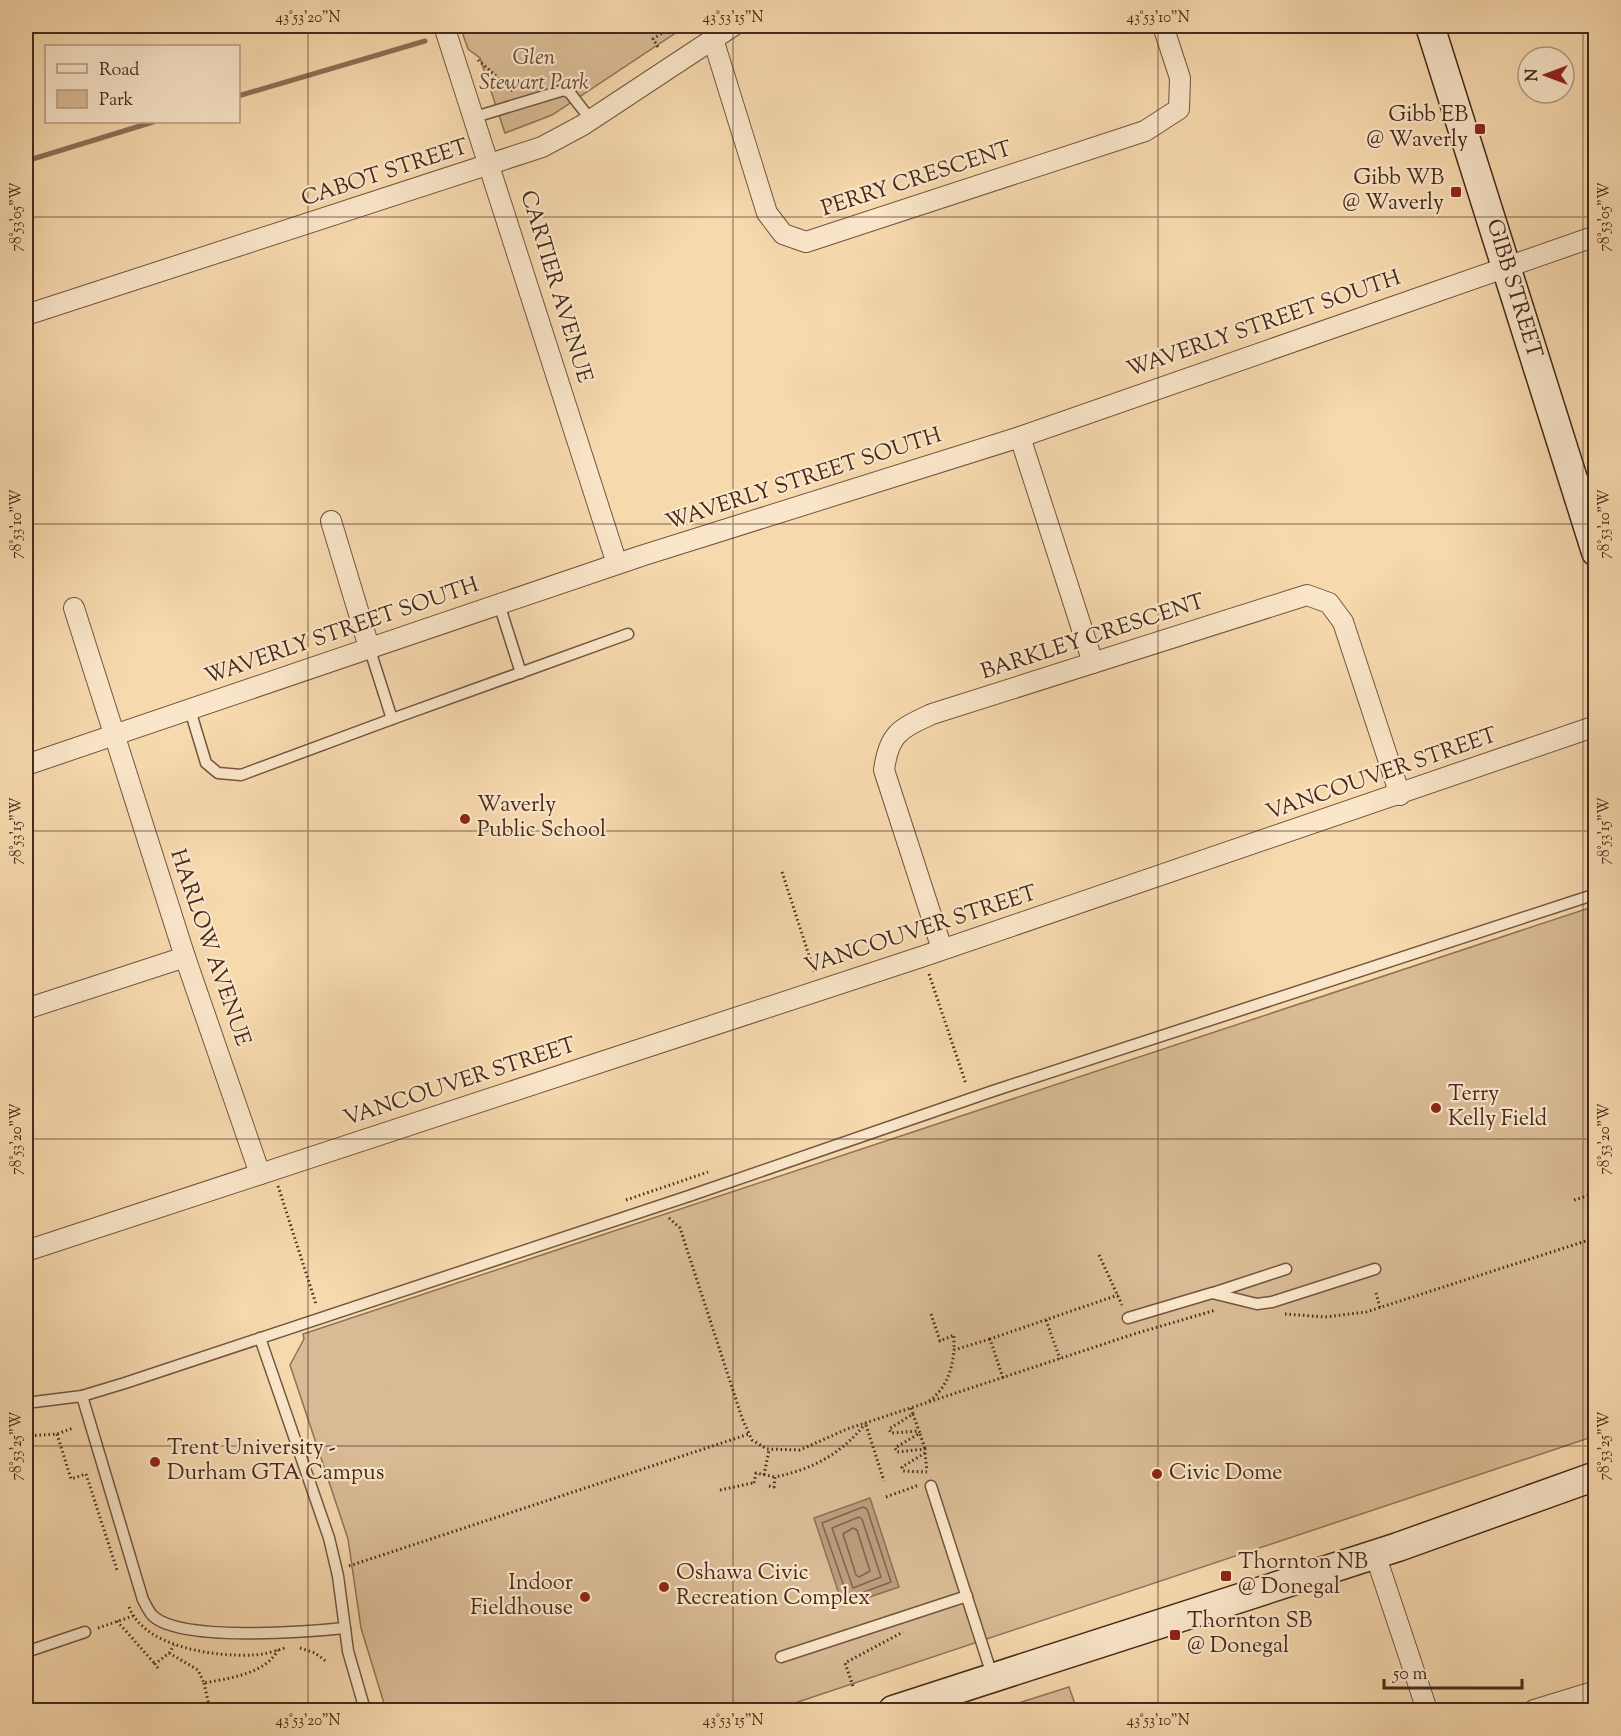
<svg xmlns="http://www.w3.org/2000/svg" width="1621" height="1736" viewBox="0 0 1621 1736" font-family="'Sorts Mill Goudy',serif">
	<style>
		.green { fill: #d9bb95; stroke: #907258; stroke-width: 1.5 }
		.water { fill: #bb9d7c; stroke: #8d6f55; stroke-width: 1.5 }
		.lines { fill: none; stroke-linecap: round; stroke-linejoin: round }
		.shore { stroke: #81634b; stroke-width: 1.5 }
		.stream { stroke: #8d6f55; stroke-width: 5 }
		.lane-casing { stroke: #73553f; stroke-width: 13 }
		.street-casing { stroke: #73553f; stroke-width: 22 }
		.secondary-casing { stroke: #47291a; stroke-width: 31 }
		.path { stroke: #47291a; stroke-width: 3; stroke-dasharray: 1.5 3; stroke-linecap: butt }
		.lane { stroke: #fae6ca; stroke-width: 10 }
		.street { stroke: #fae6ca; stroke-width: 20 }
		.secondary { stroke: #fae6ca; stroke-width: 28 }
		.ticks { fill: none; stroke: #47291a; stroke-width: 1.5; stroke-opacity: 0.45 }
		.poi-dot { fill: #8f2418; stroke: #fae6ca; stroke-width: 2 }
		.labels { text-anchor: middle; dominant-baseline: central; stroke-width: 4.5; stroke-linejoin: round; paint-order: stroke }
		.park-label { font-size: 22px; font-style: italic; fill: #644633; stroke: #fae6ca }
		.poi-label { font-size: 22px; fill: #47291a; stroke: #fae6ca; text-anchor: start }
		.street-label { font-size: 22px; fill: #47291a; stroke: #fae6ca }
		.neatline { fill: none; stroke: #47291a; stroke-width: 2 }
		.ticks-label { font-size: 15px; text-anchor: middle; fill: #47291a }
	</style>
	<rect width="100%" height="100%" fill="#f7d9ae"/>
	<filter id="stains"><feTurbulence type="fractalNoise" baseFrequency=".00333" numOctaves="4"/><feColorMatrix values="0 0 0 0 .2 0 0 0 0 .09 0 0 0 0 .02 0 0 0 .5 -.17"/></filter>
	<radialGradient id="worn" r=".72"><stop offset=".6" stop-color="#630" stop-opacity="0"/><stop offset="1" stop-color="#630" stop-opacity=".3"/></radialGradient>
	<g class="green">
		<path d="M 460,26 L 686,26 L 552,115 L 505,133 L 480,58 L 468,49 Z"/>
		<path d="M 1595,906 L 1595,1436 L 774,1710 L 386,1710 L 361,1628 L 348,1539 L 290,1365 L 304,1339 L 303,1334 Z"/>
		<path d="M 1069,1687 L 1077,1710 L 996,1710 Z"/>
	</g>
	<path class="water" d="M 870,1498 L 899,1587 L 843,1606 L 814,1518 Z"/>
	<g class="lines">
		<g class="shore">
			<path d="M 863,1507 L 867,1509 L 891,1582 L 848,1598 L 822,1523 Z"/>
			<path d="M 859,1517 L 862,1519 L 881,1577 L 853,1588 L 832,1528 Z"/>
			<path d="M 853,1528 L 857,1530 L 870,1571 L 859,1577 L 856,1575 L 843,1534 Z"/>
		</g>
		<g class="stream">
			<path d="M 462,28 L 471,26"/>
			<path d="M 238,96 L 425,41"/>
			<path d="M 26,161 L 153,122"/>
		</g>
		<g class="lane-casing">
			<g id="lane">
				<path d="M 475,117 L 564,90 L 570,93 L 591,120"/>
				<path d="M 499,604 L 521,673"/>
				<path d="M 369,647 L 392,719 L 628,634"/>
				<path d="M 190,710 L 206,763 L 218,773 L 241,775 L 392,719"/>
				<path d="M 1213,1293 L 1286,1269"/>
				<path d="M 1128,1318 L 1212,1293 L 1257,1304 L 1272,1302 L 1375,1269"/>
				<path d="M 260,1338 L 329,1538 L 338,1576 L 348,1651 L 365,1710"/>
				<path d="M 82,1396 L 143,1600 C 146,1605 149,1612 153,1616 C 181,1642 306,1632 345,1628"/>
				<path d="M 26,1403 L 82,1396 L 125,1383 L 689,1196 L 993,1091 L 1596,894"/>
				<path d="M 931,1486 L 993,1678"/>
				<path d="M 26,1652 L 85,1632"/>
				<path d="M 781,1657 L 967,1596"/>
			</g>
		</g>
		<g class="street-casing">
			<g id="street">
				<path d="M 444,26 L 617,564"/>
				<path d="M 713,39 L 767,213 L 783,234 L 806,242 L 1145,131 L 1179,109 L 1180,78 L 1163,26"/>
				<path d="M 26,315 L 542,147 L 583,125 L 733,26"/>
				<path d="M 1020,437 L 1093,663"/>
				<path d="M 1575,489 L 1596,483"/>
				<path d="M 331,521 L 369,647"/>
				<path d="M 74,608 L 185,957 L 260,1174"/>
				<path d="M 26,765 L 641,556 L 1020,437 L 1596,236"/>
				<path d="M 942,949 L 884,770 C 889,733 900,729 932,714 L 1307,595 L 1329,603 L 1343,622 L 1400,795"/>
				<path d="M 26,1009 L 185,957"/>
				<path d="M 26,1251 L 924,956 L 1596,726"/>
				<path d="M 1375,1554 L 1427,1710"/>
				<path d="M 1534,1710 L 1596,1691"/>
			</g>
		</g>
		<g class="secondary-casing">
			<g id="secondary">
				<path d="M 1430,26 L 1596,552"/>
				<path d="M 893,1710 L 1398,1547 L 1596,1476"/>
			</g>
		</g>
		<g class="path">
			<path d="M 658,47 L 653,39 L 673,26"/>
			<path d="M 478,60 L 513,91"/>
			<path d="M 782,872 L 815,974"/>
			<path d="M 929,974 L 966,1084"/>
			<path d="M 278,1186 L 316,1304"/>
			<path d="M 626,1200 L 708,1172"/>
			<path d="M 1574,1200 L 1590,1195 L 1596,1213"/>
			<path d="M 669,1218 L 680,1228 L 742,1418 L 752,1440 L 767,1449 L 800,1450 L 847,1429 L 1134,1334 L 1216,1310"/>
			<path d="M 1099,1255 L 1122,1305"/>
			<path d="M 1376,1293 L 1380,1308"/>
			<path d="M 931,1314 L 940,1341 L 954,1335 L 954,1350"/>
			<path d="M 1285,1314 L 1325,1317 L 1366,1312 L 1592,1239"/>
			<path d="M 1046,1320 L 1060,1359"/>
			<path d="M 1003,1378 L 990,1339 L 1118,1295"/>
			<path d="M 929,1401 C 946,1389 952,1371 954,1350 L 990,1339"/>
			<path d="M 911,1408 L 913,1414 L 889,1429 L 891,1433 L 919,1431 L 920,1433 L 895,1448 L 897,1452 L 925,1449 L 925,1453 L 902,1467 L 903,1471 L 927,1472"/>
			<path d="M 913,1414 L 919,1431"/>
			<path d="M 866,1425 L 884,1481"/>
			<path d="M 57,1434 L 71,1479 L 86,1474 L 117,1570"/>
			<path d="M 920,1434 L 925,1449"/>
			<path d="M 26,1436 L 57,1434 L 73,1428"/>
			<path d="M 925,1453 L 927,1471"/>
			<path d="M 764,1475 L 769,1450"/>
			<path d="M 754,1483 L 756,1473 L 775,1477"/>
			<path d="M 769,1486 L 774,1487 L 775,1477 C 813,1469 841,1454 865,1424"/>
			<path d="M 720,1490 L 753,1483"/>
			<path d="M 886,1497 L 919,1485"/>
			<path d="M 349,1566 L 749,1434"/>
			<path d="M 129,1607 C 144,1647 214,1657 253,1655 C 263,1655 275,1651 285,1648"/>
			<path d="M 117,1621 L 155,1664"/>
			<path d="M 98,1628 L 133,1616"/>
			<path d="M 300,1648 L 315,1653 L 327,1662"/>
			<path d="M 169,1653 L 198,1670 L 204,1683 C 230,1678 265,1674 278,1650"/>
			<path d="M 158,1668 L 155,1664 L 169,1653 L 174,1645"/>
			<path d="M 204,1683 L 210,1710"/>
			<path d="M 853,1686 L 845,1663 L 903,1632"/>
		</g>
		<use href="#lane" class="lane"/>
		<use href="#street" class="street"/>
		<use href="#secondary" class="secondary"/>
	</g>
	<path class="ticks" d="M 308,26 L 308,1710M 733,26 L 733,1710M 1158,26 L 1158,1710M 1583,26 L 1583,1710M 26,217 L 1596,217M 26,524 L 1596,524M 26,831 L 1596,831M 26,1139 L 1596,1139M 26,1446 L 1596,1446"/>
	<g class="poi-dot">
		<rect x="1474" y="123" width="12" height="12" rx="3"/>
		<rect x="1450" y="186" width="12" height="12" rx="3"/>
		<circle cx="465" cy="819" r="6"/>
		<circle cx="1436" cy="1108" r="6"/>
		<circle cx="155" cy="1462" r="6"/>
		<circle cx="1157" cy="1474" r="6"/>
		<rect x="1220" y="1570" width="12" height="12" rx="3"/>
		<circle cx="664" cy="1587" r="6"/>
		<circle cx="585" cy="1597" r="6"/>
		<rect x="1169" y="1629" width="12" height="12" rx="3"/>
	</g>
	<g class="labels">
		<g class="park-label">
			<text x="534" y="59">Glen<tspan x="534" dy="25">Stewart Park</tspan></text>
		</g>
		<g class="poi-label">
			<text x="1468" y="116" text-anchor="end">Gibb EB<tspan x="1468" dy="25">@ Waverly</tspan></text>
			<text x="1444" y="179" text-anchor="end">Gibb WB<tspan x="1444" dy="25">@ Waverly</tspan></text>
			<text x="477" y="806">Waverly<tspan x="477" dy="25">Public School</tspan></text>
			<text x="1448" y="1095">Terry<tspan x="1448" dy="25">Kelly Field</tspan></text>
			<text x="167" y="1449">Trent University -<tspan x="167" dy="25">Durham GTA Campus</tspan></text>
			<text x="1169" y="1474">Civic Dome</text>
			<text x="1238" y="1563">Thornton NB<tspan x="1238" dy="25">@ Donegal</tspan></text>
			<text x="676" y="1574">Oshawa Civic<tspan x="676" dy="25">Recreation Complex</tspan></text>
			<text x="573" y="1584" text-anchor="end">Indoor<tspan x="573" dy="25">Fieldhouse</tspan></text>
			<text x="1187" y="1622">Thornton SB<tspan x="1187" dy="25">@ Donegal</tspan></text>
		</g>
		<g class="street-label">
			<text transform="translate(385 174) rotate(-18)">CABOT STREET</text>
			<text transform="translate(917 180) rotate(-18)">PERRY CRESCENT</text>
			<text transform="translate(555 287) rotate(73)">CARTIER AVENUE</text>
			<text transform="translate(1513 289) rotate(73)">GIBB STREET</text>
			<text transform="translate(1264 325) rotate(-19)">WAVERLY STREET SOUTH</text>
			<text transform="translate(804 480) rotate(-18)">WAVERLY STREET SOUTH</text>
			<text transform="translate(342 632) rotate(-19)">WAVERLY STREET SOUTH</text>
			<text transform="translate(1093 638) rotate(-18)">BARKLEY CRESCENT</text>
			<text transform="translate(1382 775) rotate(-19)">VANCOUVER STREET</text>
			<text transform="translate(921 931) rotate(-18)">VANCOUVER STREET</text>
			<text transform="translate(209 948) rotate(71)">HARLOW AVENUE</text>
			<text transform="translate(460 1083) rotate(-18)">VANCOUVER STREET</text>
		</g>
	</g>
	<rect width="1621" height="1736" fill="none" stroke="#f7d9ae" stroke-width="66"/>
	<rect x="45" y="45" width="195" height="78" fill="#fae6ca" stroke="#b29a84" stroke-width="1.5"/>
	<rect x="57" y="64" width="30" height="9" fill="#fae6ca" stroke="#b29a84" stroke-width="1.5"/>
	<text x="99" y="75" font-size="18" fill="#47291a">Road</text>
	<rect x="57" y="90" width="30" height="18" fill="#d9bb95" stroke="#b29a84" stroke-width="1.5"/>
	<text x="99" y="105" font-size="18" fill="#47291a">Park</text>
	<g transform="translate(1546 75) rotate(270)"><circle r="28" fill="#fae6ca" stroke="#b29a84" stroke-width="1.5"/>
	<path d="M0-4.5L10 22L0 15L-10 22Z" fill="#8f2418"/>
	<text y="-9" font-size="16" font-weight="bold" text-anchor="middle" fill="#47291a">N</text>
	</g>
	<path d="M1384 1679v9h138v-9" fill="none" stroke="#47291a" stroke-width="3"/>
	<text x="1393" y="1679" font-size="18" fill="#47291a" stroke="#fae6ca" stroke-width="4.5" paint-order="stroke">50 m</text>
	<rect x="33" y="33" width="1555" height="1670" class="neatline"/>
	<g class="ticks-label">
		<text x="308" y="22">43°53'20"N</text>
		<text x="733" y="22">43°53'15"N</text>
		<text x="1158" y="22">43°53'10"N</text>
		<text transform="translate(1604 217) rotate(-90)" y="5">78°53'05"W</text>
		<text transform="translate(16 217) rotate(-90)" y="5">78°53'05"W</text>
		<text transform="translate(1604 524) rotate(-90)" y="5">78°53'10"W</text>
		<text transform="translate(16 524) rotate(-90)" y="5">78°53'10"W</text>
		<text transform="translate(1604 831) rotate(-90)" y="5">78°53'15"W</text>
		<text transform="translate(16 831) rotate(-90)" y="5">78°53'15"W</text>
		<text transform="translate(1604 1139) rotate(-90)" y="5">78°53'20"W</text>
		<text transform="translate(16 1139) rotate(-90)" y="5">78°53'20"W</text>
		<text transform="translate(1604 1446) rotate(-90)" y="5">78°53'25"W</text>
		<text transform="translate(16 1446) rotate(-90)" y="5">78°53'25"W</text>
		<text x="308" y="1725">43°53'20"N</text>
		<text x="733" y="1725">43°53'15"N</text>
		<text x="1158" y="1725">43°53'10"N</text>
	</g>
	<rect width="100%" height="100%" filter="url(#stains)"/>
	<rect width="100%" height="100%" fill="url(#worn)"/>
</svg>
